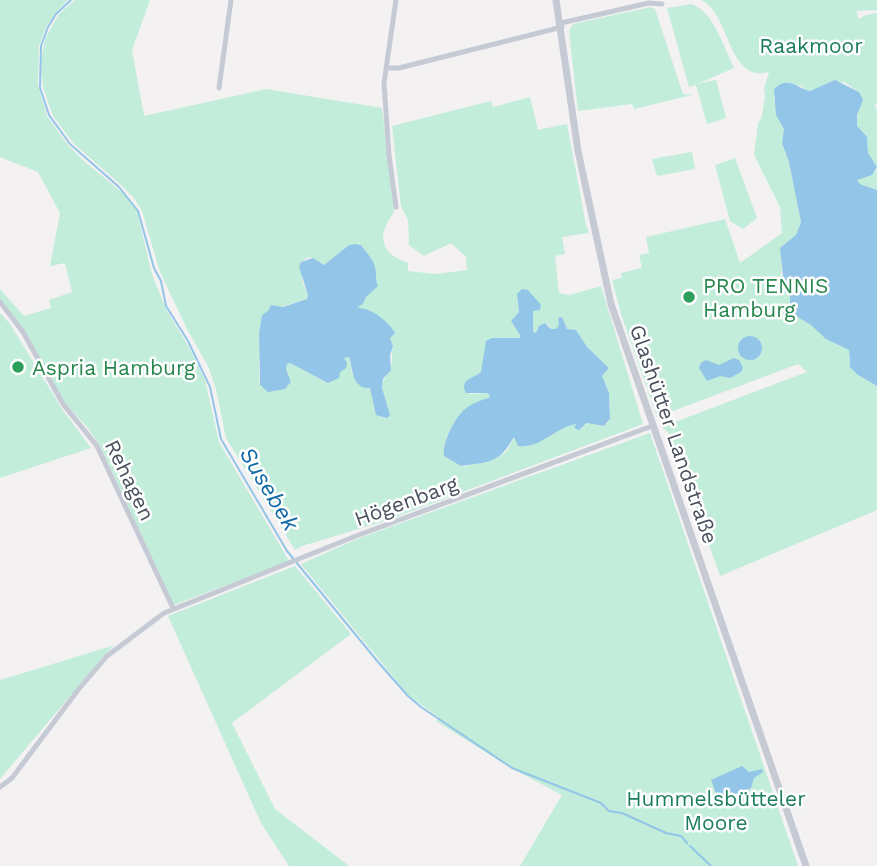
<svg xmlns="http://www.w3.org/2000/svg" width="877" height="866" viewBox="0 0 877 866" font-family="'Work Sans',sans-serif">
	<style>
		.green { fill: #c2eddb; fill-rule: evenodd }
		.water { fill: #92c5e8 }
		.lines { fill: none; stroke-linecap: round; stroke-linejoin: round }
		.stream { stroke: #92c5e8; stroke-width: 2 }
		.minor { stroke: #c5cad4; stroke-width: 5 }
		.tertiary { stroke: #c5cad4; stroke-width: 7 }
		.leisure-dot { fill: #2e9e5b; stroke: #fff; stroke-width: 2.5 }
		.labels { text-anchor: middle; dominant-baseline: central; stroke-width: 5; stroke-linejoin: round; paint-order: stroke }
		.park-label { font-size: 21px; fill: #1c7c5f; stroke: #fff }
		.leisure-label { font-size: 21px; fill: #27864d; stroke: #fff; text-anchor: start }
		.street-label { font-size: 21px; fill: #49505d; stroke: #fff }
		.water-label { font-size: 23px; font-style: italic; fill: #146aa6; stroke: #fff }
	</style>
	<rect width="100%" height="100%" fill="#f3f1f1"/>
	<g class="green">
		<path d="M 0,0 L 68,0 L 56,12 L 46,27 L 39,46 L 38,85 L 47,116 L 67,144 L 85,162 L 123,193 L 137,211 L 152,275 L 167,311 L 189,347 L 205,380 L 219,442 L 289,561 L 174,605 L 100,446 L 87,427 L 65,403 L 20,324 L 0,300 L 0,289 L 24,316 L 51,308 L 49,300 L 72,292 L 65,263 L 50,266 L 60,213 L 38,172 L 0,157 Z"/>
		<path d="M 75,0 L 150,0 L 132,50 L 144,116 L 266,89 L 382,108 L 394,212 C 377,235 379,253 408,263 L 408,271 L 436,274 L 467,270 L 466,257 L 451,243 L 424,256 L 409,245 L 408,220 L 401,206 L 392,126 L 491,101 L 493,107 L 530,97 L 538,130 L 567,124 L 586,225 L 589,233 L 562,237 L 565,254 L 555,256 L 559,293 L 570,295 L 601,286 L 643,424 L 388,520 L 302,546 L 295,550 L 226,438 L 216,389 L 208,366 L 187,329 L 160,272 L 142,211 L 134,198 L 119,183 L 74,144 L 53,116 L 43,88 L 41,60 L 45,39 L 59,14 ZM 355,244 L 361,245 C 366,252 372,258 374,266 C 377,273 374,277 377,284 L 357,307 L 361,310 C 375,310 386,322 392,334 L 390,338 L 393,346 C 391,353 392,356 392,363 C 391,369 388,373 385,378 C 379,387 385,405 389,415 L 370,388 L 359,385 L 352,373 L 349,357 L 344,358 C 343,368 338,380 328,383 L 290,363 L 287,364 L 286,368 L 291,382 L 285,389 L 261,387 L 259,381 L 259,333 L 262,315 C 276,306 292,305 307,299 L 308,295 L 302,281 L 301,262 L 309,257 L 324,265 L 349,245 ZM 528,290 L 541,307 L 533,311 L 533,332 L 536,333 L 538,328 L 548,324 L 551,329 L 557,329 L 559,325 L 558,319 L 561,317 L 567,329 L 576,330 L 587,348 L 609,368 L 602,376 C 608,392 613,406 608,423 L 602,426 L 590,422 L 581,429 L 574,428 L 576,425 L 572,423 L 546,438 L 514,437 L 507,451 L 497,458 L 463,467 L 444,454 C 444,426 466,407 490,397 L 488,393 L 470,394 L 465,391 L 475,377 L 481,372 L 492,338 L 520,338 L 520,335 L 511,321 L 519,312 L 517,296 Z"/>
		<path d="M 701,0 L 877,0 L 877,10 L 856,11 L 859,19 L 866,15 L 877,13 L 877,104 L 874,105 L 877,111 L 877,167 L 868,153 L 867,140 L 857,126 C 856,111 862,109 859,92 L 844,82 L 807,91 L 800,85 L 773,96 L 777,104 L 776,112 L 784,129 L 782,143 L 789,162 L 801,222 L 796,235 L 782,257 L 781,284 L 785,292 L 790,296 L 802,320 L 811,325 L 834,343 L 849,350 L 849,361 L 858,375 L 877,386 L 877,510 L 720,576 L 671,436 L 662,427 L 807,372 L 798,364 L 657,417 L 621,314 L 612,280 L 622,278 L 621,273 L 642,268 L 639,255 L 649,253 L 646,237 L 725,219 L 740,263 L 782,233 L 780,207 L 754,155 L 758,124 L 762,116 L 765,96 L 764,89 L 769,72 C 764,73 757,74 752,72 C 727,62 726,11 701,0 Z"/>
		<path d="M 691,4 C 712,9 725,49 734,68 L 697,84 L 716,80 L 726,118 L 707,124 L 696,85 L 689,87 L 667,8 Z"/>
		<path d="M 651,7 L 655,9 L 683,94 L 692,95 L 634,109 L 632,104 L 578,111 L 569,31 L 573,24 Z"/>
		<path d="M 692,152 L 695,169 L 657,176 L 652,159 Z"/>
		<path d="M 735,158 L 757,218 L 743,229 L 730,221 L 715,165 Z"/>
		<path d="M 877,168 L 877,190 L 858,183 L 858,179 L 875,172 Z"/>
		<path d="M 0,313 L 10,324 L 62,409 L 91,448 L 0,478 Z"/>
		<path d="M 650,433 L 798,866 L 520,866 L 562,795 L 511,768 L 436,721 L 440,718 L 408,695 L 301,564 L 357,539 Z"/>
		<path d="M 295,566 L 351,634 L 232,723 L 275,809 L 349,866 L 289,866 L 261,823 L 168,616 Z"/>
		<path d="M 115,645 L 109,650 L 0,779 L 0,680 Z"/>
	</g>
	<g class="water">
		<path d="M 835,80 L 859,92 L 863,100 L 857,115 L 857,126 L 867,137 L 868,153 L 877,167 L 872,175 L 857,180 L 860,184 L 877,190 L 877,386 L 858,375 L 850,367 L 849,350 L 826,339 L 811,325 L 796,316 L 790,305 L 790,296 L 785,292 L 781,284 L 783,276 L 780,248 L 796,235 L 801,222 L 789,162 L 782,143 L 784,129 L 776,115 L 774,89 C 788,75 797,88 810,91 Z"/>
		<path d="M 355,244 L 361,245 C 366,252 373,259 375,267 C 377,274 375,279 378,286 L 366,297 L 363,304 L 357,307 C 361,309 364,308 368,310 C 377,313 390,324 395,333 L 390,338 L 393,346 L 390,355 L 391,370 L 383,379 L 382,388 L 390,415 L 387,418 L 376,415 L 370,388 C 352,389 353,369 349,357 L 344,358 L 347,363 L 346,368 L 340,372 L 339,378 L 328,383 L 290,363 L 287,364 L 286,369 L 291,382 L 285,389 L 268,392 L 260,385 L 259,333 L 262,315 L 268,311 L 271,305 L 283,307 L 307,299 L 308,295 L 299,267 L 301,262 L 313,258 L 324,265 L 349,245 Z"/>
		<path d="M 522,289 L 528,290 L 541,305 L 540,310 L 533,311 L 533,332 L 536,333 L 539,326 L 545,323 L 551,329 L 556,329 L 559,325 L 558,318 L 562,317 L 567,329 L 576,330 L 587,347 L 609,368 L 602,376 L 609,393 L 610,419 L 604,426 L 587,423 L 579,430 L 574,428 L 576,424 C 556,427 540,449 518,446 L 514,437 C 498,464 491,461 461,466 L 444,456 C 442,443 454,419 464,410 C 472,403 480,401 490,397 L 488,393 L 466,393 C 459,379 473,379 481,372 L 486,341 L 492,338 L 520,338 L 520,335 L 511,321 L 519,312 L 517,294 Z"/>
		<circle cx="750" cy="348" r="12"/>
		<path d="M 734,358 L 739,360 L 743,368 L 741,372 L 730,378 L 720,376 L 707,381 L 699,368 L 701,363 L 706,360 L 719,365 Z"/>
		<path d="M 742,766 L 749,772 L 762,769 L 763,772 L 754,778 L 751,788 L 719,801 L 711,780 Z"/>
	</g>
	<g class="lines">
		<g class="stream">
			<path d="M 71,0 L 56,14 L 48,27 L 41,46 L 40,88 L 49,115 L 70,144 L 119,187 L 138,211 L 154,268 L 161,281 L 166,306 L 188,341 L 210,387 L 221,439 L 287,551 L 378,662 L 408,696 L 421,707 L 512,768 L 601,803 L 609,811 L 622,813 L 666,833 L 681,836 L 687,843"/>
			<path d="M 690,846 L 711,866"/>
		</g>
		<g class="minor">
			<path d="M 396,0 L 384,83 L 389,155 L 396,207"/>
			<path d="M 561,23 L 649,3 L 662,4"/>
			<path d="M 387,68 L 399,68 L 562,27"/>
			<path d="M 219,88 L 231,0"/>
			<path d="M 0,302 L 23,332 L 63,404 L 97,446 L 173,608"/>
			<path d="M 0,787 L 12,778 L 78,690 L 107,656 L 164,613 L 356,536 L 652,426"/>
		</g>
		<path class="tertiary" d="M 556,0 L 578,151 L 611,304 L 806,866"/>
	</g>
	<g class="leisure-dot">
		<circle cx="689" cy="297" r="7"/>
		<circle cx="18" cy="367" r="7"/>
	</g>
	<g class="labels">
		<g class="park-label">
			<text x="811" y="45">Raakmoor</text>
			<text x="716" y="798">Hummelsbütteler<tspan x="716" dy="24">Moore</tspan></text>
		</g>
		<g class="leisure-label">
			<text x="703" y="285">PRO TENNIS<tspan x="703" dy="24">Hamburg</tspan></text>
			<text x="32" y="367">Aspria Hamburg</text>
		</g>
		<g class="street-label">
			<text transform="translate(674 434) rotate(71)">Glashütter Landstraße</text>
			<text transform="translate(130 480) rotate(64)">Rehagen</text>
			<text transform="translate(406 501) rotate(-20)">Högenbarg</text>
		</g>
		<g class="water-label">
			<text transform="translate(269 489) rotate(59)">Susebek</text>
		</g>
	</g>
</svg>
